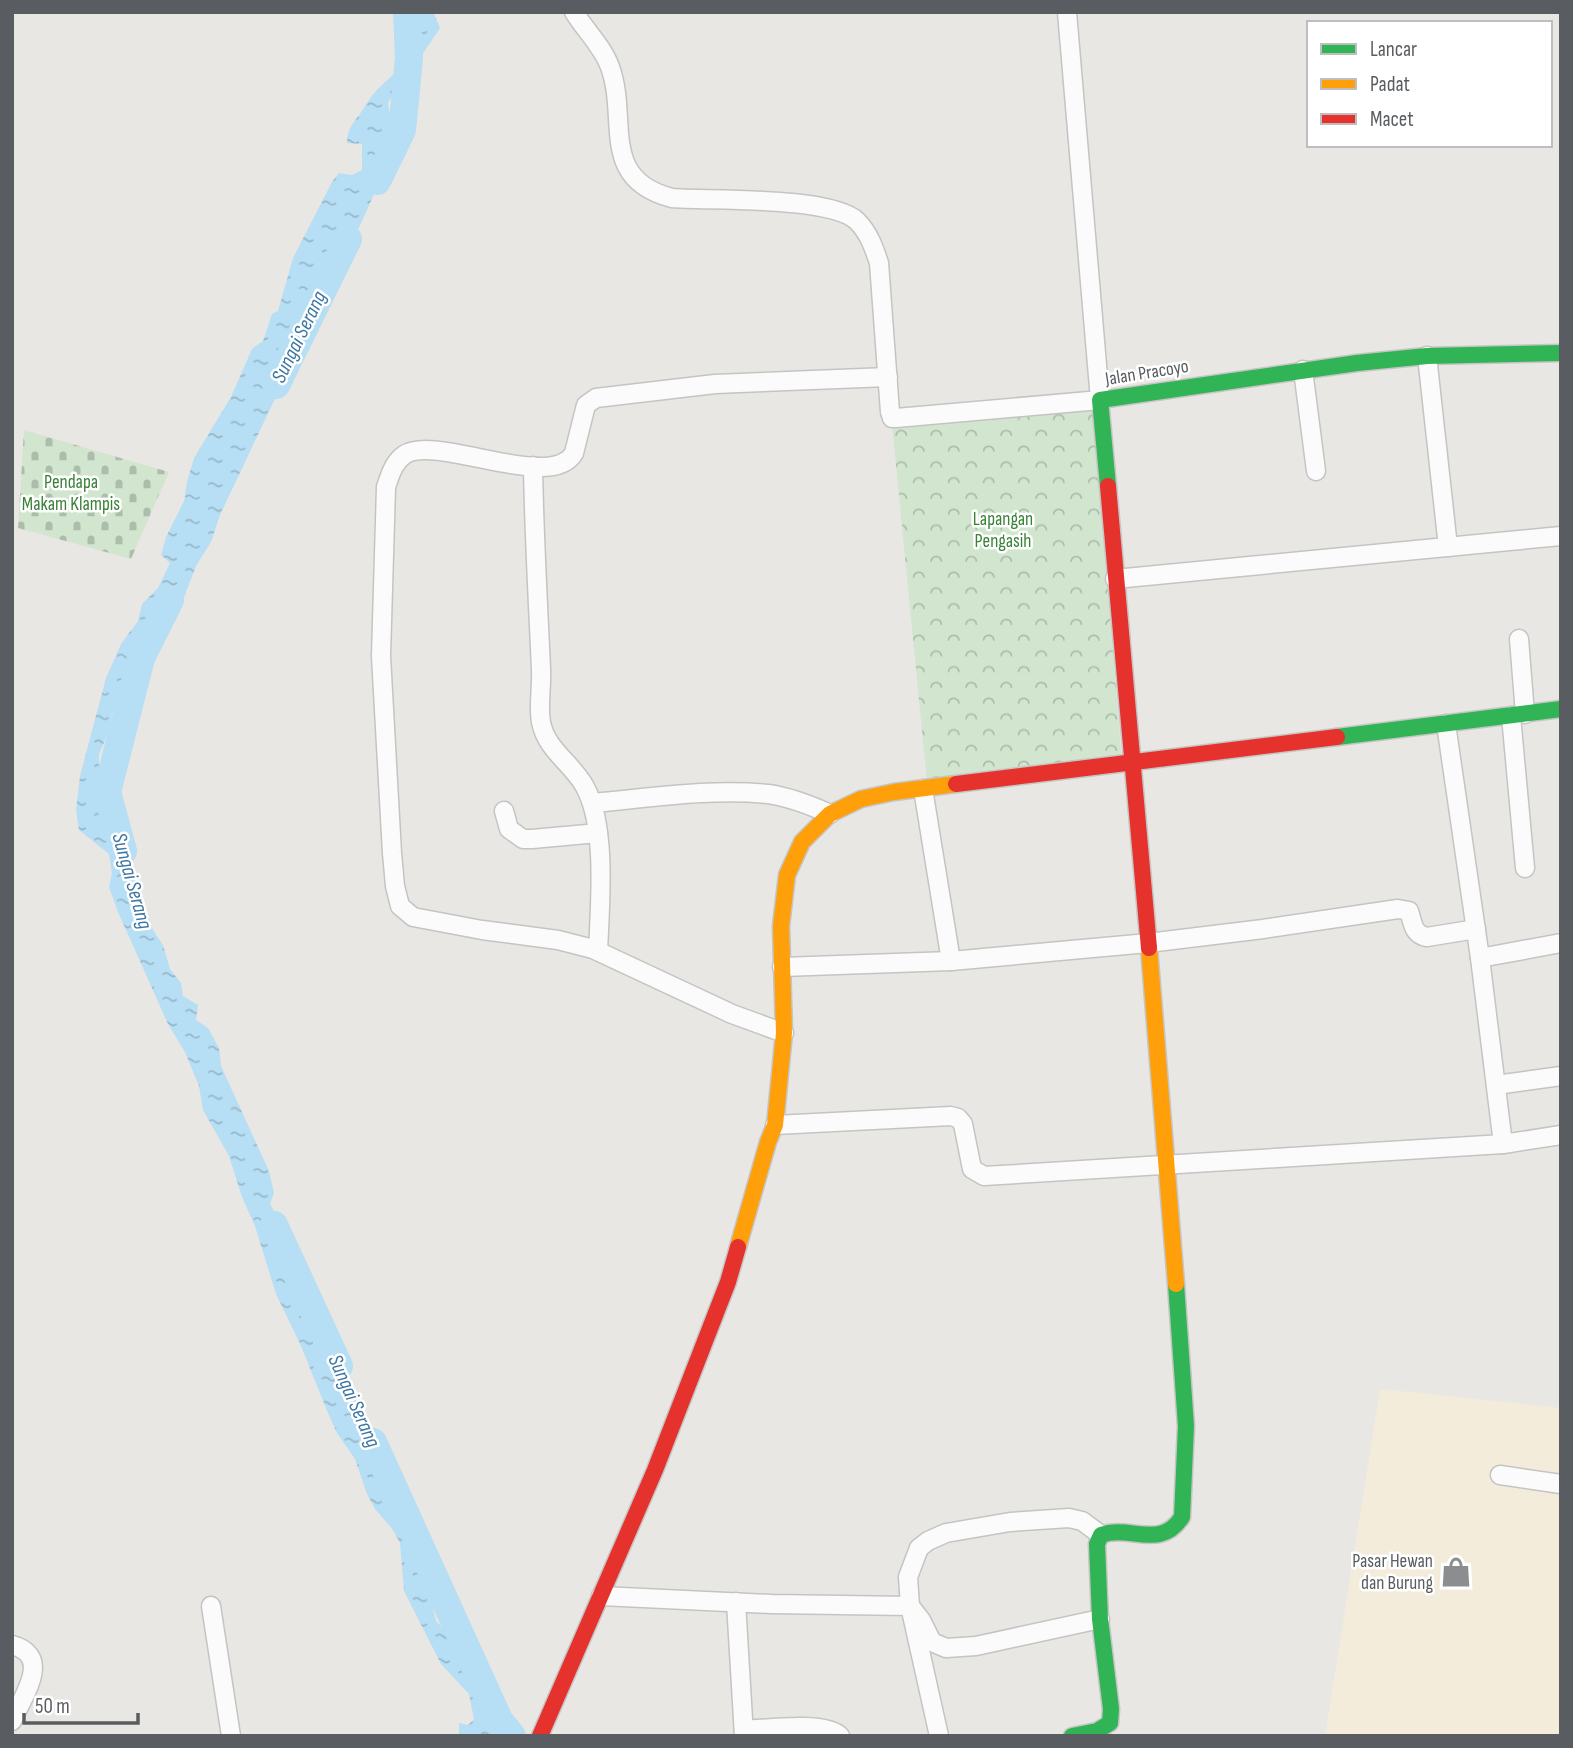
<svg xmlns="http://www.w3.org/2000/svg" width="1573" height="1748" viewBox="0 0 1573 1748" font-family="'Sofia Sans Condensed',sans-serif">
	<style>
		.commercial { fill: #f3ecdb }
		.cemetery { fill: url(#cemetery-stones) }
		.park { fill: url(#park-crowns) }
		.water { fill: url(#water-ripples) }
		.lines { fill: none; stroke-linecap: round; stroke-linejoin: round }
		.river { stroke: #b6def4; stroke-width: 28 }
		.street-casing { stroke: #c4c4c3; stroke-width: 21 }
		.fast-casing { stroke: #c5c5c5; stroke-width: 19 }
		.slow-casing { stroke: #c5c5c5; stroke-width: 19 }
		.jam-casing { stroke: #c5c5c5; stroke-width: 19 }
		.street { stroke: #fcfbfb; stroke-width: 18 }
		.fast { stroke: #30b455; stroke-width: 16 }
		.slow { stroke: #ff9f0a; stroke-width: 16 }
		.jam { stroke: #e5322d; stroke-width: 16 }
		.labels { text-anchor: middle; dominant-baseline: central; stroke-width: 5; stroke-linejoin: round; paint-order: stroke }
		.street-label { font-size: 19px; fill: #595d61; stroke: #fff }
		.park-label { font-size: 19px; fill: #398237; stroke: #fff }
		.poi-label { font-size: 19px; fill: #595d61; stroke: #fff; text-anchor: end }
		.water-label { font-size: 21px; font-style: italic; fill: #3c76a3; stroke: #fff }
	</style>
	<defs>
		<pattern id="cemetery-stones" width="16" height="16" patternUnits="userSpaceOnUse" patternTransform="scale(1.75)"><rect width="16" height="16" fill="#d2e5ce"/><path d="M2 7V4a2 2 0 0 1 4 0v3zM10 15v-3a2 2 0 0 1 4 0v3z" fill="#adbdab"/></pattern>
		<pattern id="park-crowns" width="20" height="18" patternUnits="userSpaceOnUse" patternTransform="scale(1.75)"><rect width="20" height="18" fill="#d2e5ce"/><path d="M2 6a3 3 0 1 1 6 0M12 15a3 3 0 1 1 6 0" fill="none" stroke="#adbdab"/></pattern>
		<pattern id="water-ripples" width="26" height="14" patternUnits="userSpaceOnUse" patternTransform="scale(1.75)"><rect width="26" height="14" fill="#b6def4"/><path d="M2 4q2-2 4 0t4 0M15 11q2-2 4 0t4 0" fill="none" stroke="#97b7c9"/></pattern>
	</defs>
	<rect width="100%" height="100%" fill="#e9e7e3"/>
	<path class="commercial" d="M 1380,1389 L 1561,1408 L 1561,1736 L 1325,1736 Z"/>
	<path class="cemetery" d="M 24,430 L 169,472 L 131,559 L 18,528 Z"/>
	<path class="park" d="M 1093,408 L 1122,763 L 927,782 L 892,424 Z"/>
	<path class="water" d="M 417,12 L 433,12 L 440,28 L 422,55 L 401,78 L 388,103 L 395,154 L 380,181 L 343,263 L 317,283 L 304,312 L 295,339 L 289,369 L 220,515 L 211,542 L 196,566 L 175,621 L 171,617 L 133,652 L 112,714 L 109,731 L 99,754 L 100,794 L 105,806 L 121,824 L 128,857 L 153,930 L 163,945 L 170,969 L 181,983 L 183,996 L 198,1005 L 196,1020 L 208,1028 L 219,1048 L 221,1066 L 269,1171 L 274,1193 L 270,1204 L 277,1216 L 285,1220 L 291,1269 L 312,1321 L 329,1339 L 356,1400 L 382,1448 L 389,1485 L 396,1503 L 398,1524 L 425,1576 L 436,1621 L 460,1646 L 473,1686 L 487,1706 L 505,1720 L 510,1736 L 459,1736 L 459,1723 L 468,1725 L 474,1719 L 469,1694 L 441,1664 L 404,1591 L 400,1543 L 393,1530 L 375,1509 L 367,1494 L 355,1459 L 337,1433 L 328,1413 L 301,1346 L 276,1294 L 255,1226 L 242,1197 L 229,1156 L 203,1110 L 199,1086 L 185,1052 L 168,1024 L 118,912 L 109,887 L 112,873 L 109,854 L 79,830 L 76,810 L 80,776 L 106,678 L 121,644 L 138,621 L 142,604 L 158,588 L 170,563 L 161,555 L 166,537 L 184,501 L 187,482 L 194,458 L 231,397 L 252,349 L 263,341 L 272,314 L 278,311 L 293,258 L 332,182 L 339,173 L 352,175 L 362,170 L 362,144 L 347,143 C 347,130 352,124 360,114 C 366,105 372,94 380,87 C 402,67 428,44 417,12 Z"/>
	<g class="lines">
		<g class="river">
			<path d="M 377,181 L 402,130 L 409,58 L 407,12"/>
			<path d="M 276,385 L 348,239"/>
			<path d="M 123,851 L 107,792 L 141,658 L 170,600"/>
			<path d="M 274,1225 L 339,1366"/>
			<path d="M 373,1442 L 499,1720 L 512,1736"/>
		</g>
		<g class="street-casing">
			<g id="street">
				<path d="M 574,12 C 585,30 603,47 610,67 C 629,119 598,179 672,198 C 711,201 830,196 857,221 C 869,233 874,248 879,263 L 890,412 L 892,418 L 896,418 L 1100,400 L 1067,12"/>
				<path d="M 1427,356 L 1448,547"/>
				<path d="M 1303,370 L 1316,471"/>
				<path d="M 533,466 C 534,534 538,601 541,669 C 542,687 538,705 541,722 C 546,750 573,764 585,787 C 607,827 600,905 598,951"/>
				<path d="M 1115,579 L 1561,536"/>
				<path d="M 1519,639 L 1525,714"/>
				<path d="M 1511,716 L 1525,868"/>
				<path d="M 1446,724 L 1480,958 L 1503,1144"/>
				<path d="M 923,789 L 951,961"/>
				<path d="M 593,803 C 649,798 712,788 768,794 C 790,797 810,805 830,814"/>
				<path d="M 504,811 L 509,829 L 523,839 L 532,839 L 598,833"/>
				<path d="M 1480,958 L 1561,943"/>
				<path d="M 782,967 L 951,961 L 1148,943 L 1263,929 L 1398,909 L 1409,911 C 1413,923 1413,935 1427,937 L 1476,929"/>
				<path d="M 784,1033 L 732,1014 L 593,949 L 558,940 L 482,930 L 413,917 L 400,906 L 395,886 L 392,853 L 381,656 L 386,487 C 390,476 393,463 404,455 C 435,433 551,493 574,453 L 586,405 L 596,398 L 715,384 L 888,377"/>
				<path d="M 1496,1085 L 1561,1076"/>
				<path d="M 775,1125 L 951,1116 L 958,1118 L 963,1124 L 972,1169 L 984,1176 L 1503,1144 L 1561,1135"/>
				<path d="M 1500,1475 L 1561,1484"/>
				<path d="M 601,1596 L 771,1604 L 910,1606 L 939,1736"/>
				<path d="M 736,1602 L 744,1736"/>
				<path d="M 211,1606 L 231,1736"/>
				<path d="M 1100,1619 L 976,1646 L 946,1648 L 932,1642 L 921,1620 L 910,1606 L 908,1577 L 919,1548 L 928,1541 L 946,1533 L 1010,1522 L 1069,1518 L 1082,1521 L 1101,1535"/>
				<path d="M 12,1645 C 53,1656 23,1696 12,1721"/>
				<path d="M 744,1730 C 765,1729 826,1721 840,1736"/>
			</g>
		</g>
		<g class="fast-casing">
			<g id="fast">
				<path d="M 1108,486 L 1100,400 L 1357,363 L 1427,356 L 1561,353"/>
				<path d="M 1337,737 L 1561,709"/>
				<path d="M 1072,1736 L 1097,1731 L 1110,1723 L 1111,1709 L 1100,1619 L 1097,1544 L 1101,1535 C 1130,1524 1160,1551 1182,1517 L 1186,1426 L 1176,1284"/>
			</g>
		</g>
		<g class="slow-casing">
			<g id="slow">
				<path d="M 1149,948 L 1176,1284"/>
				<path d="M 738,1247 L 768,1142 L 775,1125 L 784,1033 L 781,926 L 787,875 L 802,842 L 830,814 L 861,799 L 894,792 L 956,784"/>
			</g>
		</g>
		<g class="jam-casing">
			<g id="jam">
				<path d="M 1108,486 L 1149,948"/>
				<path d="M 956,784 L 1337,737"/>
				<path d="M 540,1736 L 655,1470 L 728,1282 L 738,1247"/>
			</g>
		</g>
		<use href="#street" class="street"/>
		<use href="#fast" class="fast"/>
		<use href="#slow" class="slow"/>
		<use href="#jam" class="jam"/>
	</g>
	<defs>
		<g id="shop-bare" transform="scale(2.415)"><path d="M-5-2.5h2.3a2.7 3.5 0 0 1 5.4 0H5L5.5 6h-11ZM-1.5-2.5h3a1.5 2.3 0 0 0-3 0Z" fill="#8b8d8e" stroke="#fff" stroke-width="2.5" paint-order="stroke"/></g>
	</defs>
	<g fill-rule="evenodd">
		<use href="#shop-bare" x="1456" y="1572"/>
	</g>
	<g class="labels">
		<g class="street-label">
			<text transform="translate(1147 373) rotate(-9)">Jalan Pracoyo</text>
		</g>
		<g class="park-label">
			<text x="71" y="482">Pendapa<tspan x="71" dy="22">Makam Klampis</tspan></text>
			<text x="1003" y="519">Lapangan<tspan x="1003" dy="22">Pengasih</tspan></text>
		</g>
		<g class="poi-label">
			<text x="1433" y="1561">Pasar Hewan<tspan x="1433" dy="22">dan Burung</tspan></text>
		</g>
		<g class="water-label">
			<text transform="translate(299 337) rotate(-64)">Sungai Serang</text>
			<text transform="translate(132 881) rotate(74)">Sungai Serang</text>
			<text transform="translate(354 1401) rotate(66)">Sungai Serang</text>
		</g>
	</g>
	<rect width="1573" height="1748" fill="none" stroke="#595d61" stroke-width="28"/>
	<rect x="1307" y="21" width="245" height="126" fill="#ffffff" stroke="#bdbec0" stroke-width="2"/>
	<rect x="1321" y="44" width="35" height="10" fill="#30b455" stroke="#bdbec0" stroke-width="2"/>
	<text x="1370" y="56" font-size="21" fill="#595d61">Lancar</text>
	<rect x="1321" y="79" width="35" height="10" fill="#ff9f0a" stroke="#bdbec0" stroke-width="2"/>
	<text x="1370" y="91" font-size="21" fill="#595d61">Padat</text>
	<rect x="1321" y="114" width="35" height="10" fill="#e5322d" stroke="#bdbec0" stroke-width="2"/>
	<text x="1370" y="126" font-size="21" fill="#595d61">Macet</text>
	<path d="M24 1713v10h114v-10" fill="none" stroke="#595d61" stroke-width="3.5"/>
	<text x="35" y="1713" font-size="21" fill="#595d61" stroke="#ffffff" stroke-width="5" paint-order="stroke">50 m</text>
</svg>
